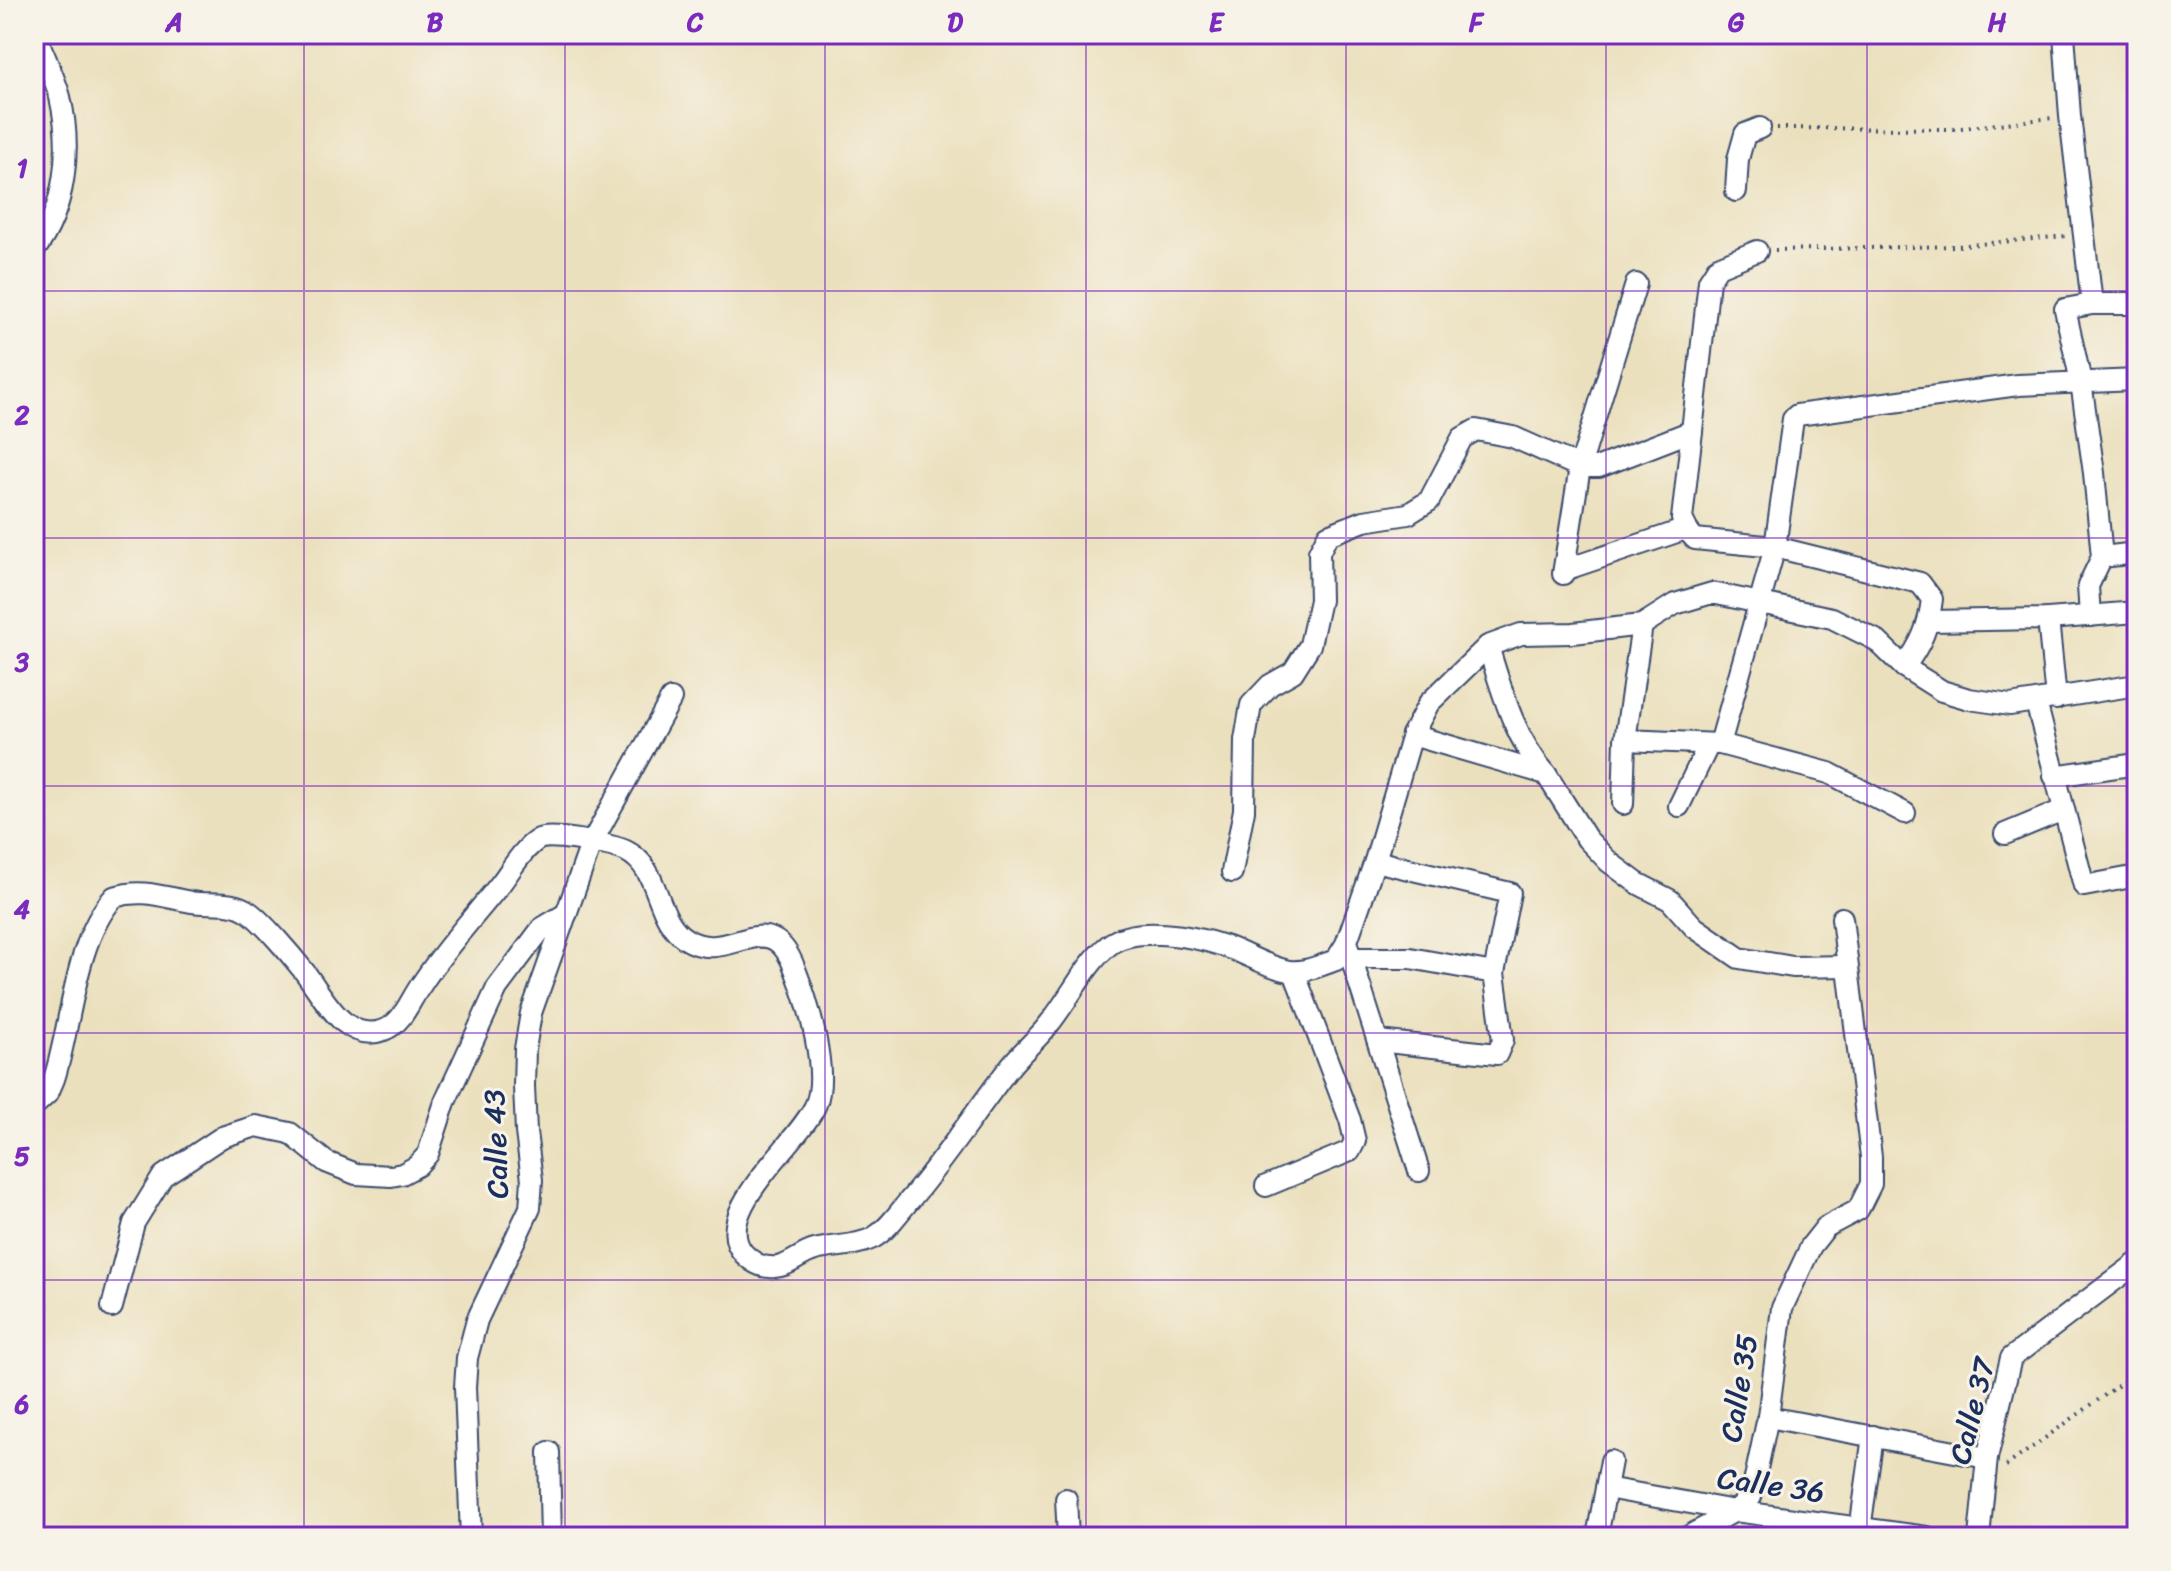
<svg xmlns="http://www.w3.org/2000/svg" width="2171" height="1571" viewBox="0 0 2171 1571" font-family="Sriracha,sans-serif">
	<style>
		.lines { fill: none; stroke-linecap: round; stroke-linejoin: round }
		.minor-casing { stroke: #3a4a6c; stroke-width: 24 }
		.path { stroke: #3a4a6c; stroke-width: 4; stroke-dasharray: 2 6; stroke-linecap: butt }
		.minor { stroke: #fff; stroke-width: 20 }
		.grid { fill: none; stroke: #7b2cbf; stroke-width: 2; stroke-opacity: 0.55 }
		.labels { text-anchor: middle; dominant-baseline: central; stroke-width: 6; stroke-linejoin: round; paint-order: stroke }
		.street-label { font-size: 30px; fill: #1b2f5e; stroke: #f7f3e8 }
		.neatline { fill: none; stroke: #7b2cbf; stroke-width: 3 }
		.grid-label { font-size: 26px; text-anchor: middle; font-weight: bold; fill: #7b2cbf }
	</style>
	<rect width="100%" height="100%" fill="#f7f3e8"/>
	<filter id="ink" filterUnits="userSpaceOnUse"><feTurbulence type="fractalNoise" baseFrequency=".0125" numOctaves="2"/><feDisplacementMap in="SourceGraphic" scale="16" xChannelSelector="R" yChannelSelector="G"/><feConvolveMatrix kernelMatrix="1 2 1 2 8 2 1 2 1" color-interpolation-filters="sRGB"/></filter>
	<filter id="wash" filterUnits="userSpaceOnUse"><feTurbulence type="fractalNoise" baseFrequency=".006" numOctaves="4" result="noise"/><feDisplacementMap in="SourceGraphic" scale="32" xChannelSelector="R" yChannelSelector="G"/><feGaussianBlur stdDeviation="1.8" result="paint"/><feColorMatrix in="noise" values="0 0 0 0 0 0 0 0 0 0 0 0 0 0 0 0 0 1.4 0 .05"/><feComposite in="paint" operator="in"/></filter>
	<g filter="url(#wash)">
		<rect width="100%" height="100%" fill="#ebe0bd"/>
	</g>
	<g filter="url(#ink)">
		<g class="lines">
			<g class="minor-casing">
				<g id="minor">
					<path d="M 2064,34 L 2070,116 L 2092,304"/>
					<path d="M 1736,191 L 1738,159 L 1745,134 L 1760,128"/>
					<path d="M 34,251 C 66,209 72,148 60,97 C 54,76 44,55 35,34"/>
					<path d="M 1757,251 L 1718,267 L 1709,281 L 1682,519 L 1688,531 L 1695,539 L 1775,547 L 1920,583 L 1932,599 C 1929,626 1921,645 1904,667"/>
					<path d="M 2102,557 L 2137,553"/>
					<path d="M 1564,570 L 1686,529"/>
					<path d="M 1563,574 L 1580,467 L 1636,284"/>
					<path d="M 2090,616 L 2088,586 L 2102,557 L 2094,473 L 2081,382 L 2065,309 L 2092,304 L 2137,304"/>
					<path d="M 2048,619 L 2056,699"/>
					<path d="M 1930,621 L 2048,619 L 2137,612"/>
					<path d="M 1642,625 L 1625,740 L 1720,744 L 1829,773 L 1905,813"/>
					<path d="M 1488,646 C 1502,691 1514,738 1546,774"/>
					<path d="M 2036,702 L 2084,886 L 2137,876"/>
					<path d="M 1412,735 L 1546,774 L 1587,839 L 1609,862 L 1637,883 L 1670,900 L 1694,927 L 1739,958 L 1793,967 L 1847,966"/>
					<path d="M 1720,744 L 1775,547 L 1793,419 L 1797,415 L 2018,385 L 2137,380"/>
					<path d="M 2054,776 L 2137,764"/>
					<path d="M 1623,804 L 1625,740"/>
					<path d="M 1679,806 L 1709,744"/>
					<path d="M 2005,834 L 2063,810"/>
					<path d="M 1375,861 L 1510,893 L 1494,973"/>
					<path d="M 1232,872 L 1244,810 L 1245,740 L 1251,705 L 1270,685 L 1293,672 L 1310,645 L 1320,600 L 1319,552 L 1328,535 L 1364,521 L 1408,514 L 1429,501 L 1462,438 L 1476,430 L 1513,437 L 1580,467 L 1599,467 L 1692,431"/>
					<path d="M 1348,948 L 1419,1171"/>
					<path d="M 1353,958 L 1410,958 L 1494,973 L 1503,1040 L 1497,1054 L 1378,1041"/>
					<path d="M 34,1106 L 48,1093 L 54,1079 C 72,1024 74,941 114,897 C 142,888 163,897 191,902 C 210,905 233,900 249,912 C 263,922 291,955 303,970 C 322,993 344,1045 384,1030 C 403,1023 410,1000 421,985 C 444,949 474,917 501,883 C 511,870 524,847 539,839 C 550,833 614,845 626,851 C 661,868 654,919 686,939 C 730,967 769,900 795,969 C 808,1002 829,1071 816,1104 C 801,1142 707,1213 744,1254 C 751,1261 760,1267 770,1267 C 787,1269 799,1254 815,1250 C 834,1245 855,1247 873,1238 C 887,1230 897,1215 908,1202 C 944,1160 975,1112 1009,1068 C 1021,1052 1037,1040 1049,1024 C 1068,1001 1086,963 1109,945 C 1135,925 1194,936 1224,946 C 1246,953 1266,967 1289,971 C 1305,973 1321,965 1336,960 L 1346,944 L 1375,861 L 1412,735 L 1429,703 L 1488,646 L 1521,634 L 1573,633 L 1642,625 L 1675,604 L 1712,593 L 1832,618 L 1876,640 L 1904,667 L 1942,691 L 1969,699 L 2010,705 L 2137,685"/>
					<path d="M 1266,1186 L 1350,1151 L 1355,1141 L 1350,1120 L 1294,972"/>
					<path d="M 112,1307 L 134,1223 L 163,1176 L 222,1137 L 256,1126 L 290,1133 L 326,1162 L 356,1174 L 391,1176 L 402,1174 L 417,1166 L 428,1154 L 445,1102 L 497,988 L 542,928 L 567,913"/>
					<path d="M 1768,1417 L 1987,1458"/>
					<path d="M 549,1452 L 551,1537"/>
					<path d="M 1606,1488 L 1735,1511 L 1927,1537"/>
					<path d="M 1066,1499 L 1068,1537"/>
					<path d="M 34,1534 L 35,1537"/>
					<path d="M 471,1537 L 465,1387 L 467,1358 L 477,1320 L 530,1208 L 532,1180 L 526,1132 L 524,1086 L 525,1049 L 531,1013 L 591,844 L 671,699"/>
					<path d="M 1597,1537 L 1611,1461"/>
					<path d="M 1687,1537 L 1735,1511 L 1751,1497 L 1768,1417 L 1782,1308 L 1811,1246 L 1826,1227 L 1858,1210 L 1871,1184 L 1871,1157 L 1842,918"/>
					<path d="M 1859,1537 L 1873,1436"/>
					<path d="M 1979,1537 L 1987,1458 L 2011,1358 L 2137,1263"/>
				</g>
			</g>
			<g class="path">
				<path d="M 1777,128 L 1952,129 L 2052,118"/>
				<path d="M 1775,250 L 1957,246 L 2066,236"/>
				<path d="M 2006,1466 L 2137,1372"/>
			</g>
			<use href="#minor" class="minor"/>
		</g>
	</g>
	<path class="grid" d="M 304,34 L 304,1537M 565,34 L 565,1537M 825,34 L 825,1537M 1086,34 L 1086,1537M 1346,34 L 1346,1537M 1606,34 L 1606,1537M 1867,34 L 1867,1537M 34,291 L 2137,291M 34,538 L 2137,538M 34,786 L 2137,786M 34,1033 L 2137,1033M 34,1280 L 2137,1280"/>
	<g class="labels">
		<g class="street-label">
			<text transform="translate(496 1144) rotate(-92)">Calle 43</text>
			<text transform="translate(1739 1388) rotate(-81)">Calle 35</text>
			<text transform="translate(1972 1411) rotate(-76)">Calle 37</text>
			<text transform="translate(1771 1485) rotate(8)">Calle 36</text>
		</g>
	</g>
	<rect width="2171" height="1571" fill="none" stroke="#f7f3e8" stroke-width="88"/>
	<rect x="44" y="44" width="2083" height="1483" class="neatline"/>
	<g class="grid-label">
		<text x="174" y="31">A</text>
		<text x="435" y="31">B</text>
		<text x="695" y="31">C</text>
		<text x="955" y="31">D</text>
		<text x="1216" y="31">E</text>
		<text x="1476" y="31">F</text>
		<text x="1736" y="31">G</text>
		<text x="1997" y="31">H</text>
		<text x="22" y="177">1</text>
		<text x="22" y="424">2</text>
		<text x="22" y="671">3</text>
		<text x="22" y="918">4</text>
		<text x="22" y="1165">5</text>
		<text x="22" y="1413">6</text>
	</g>
</svg>
